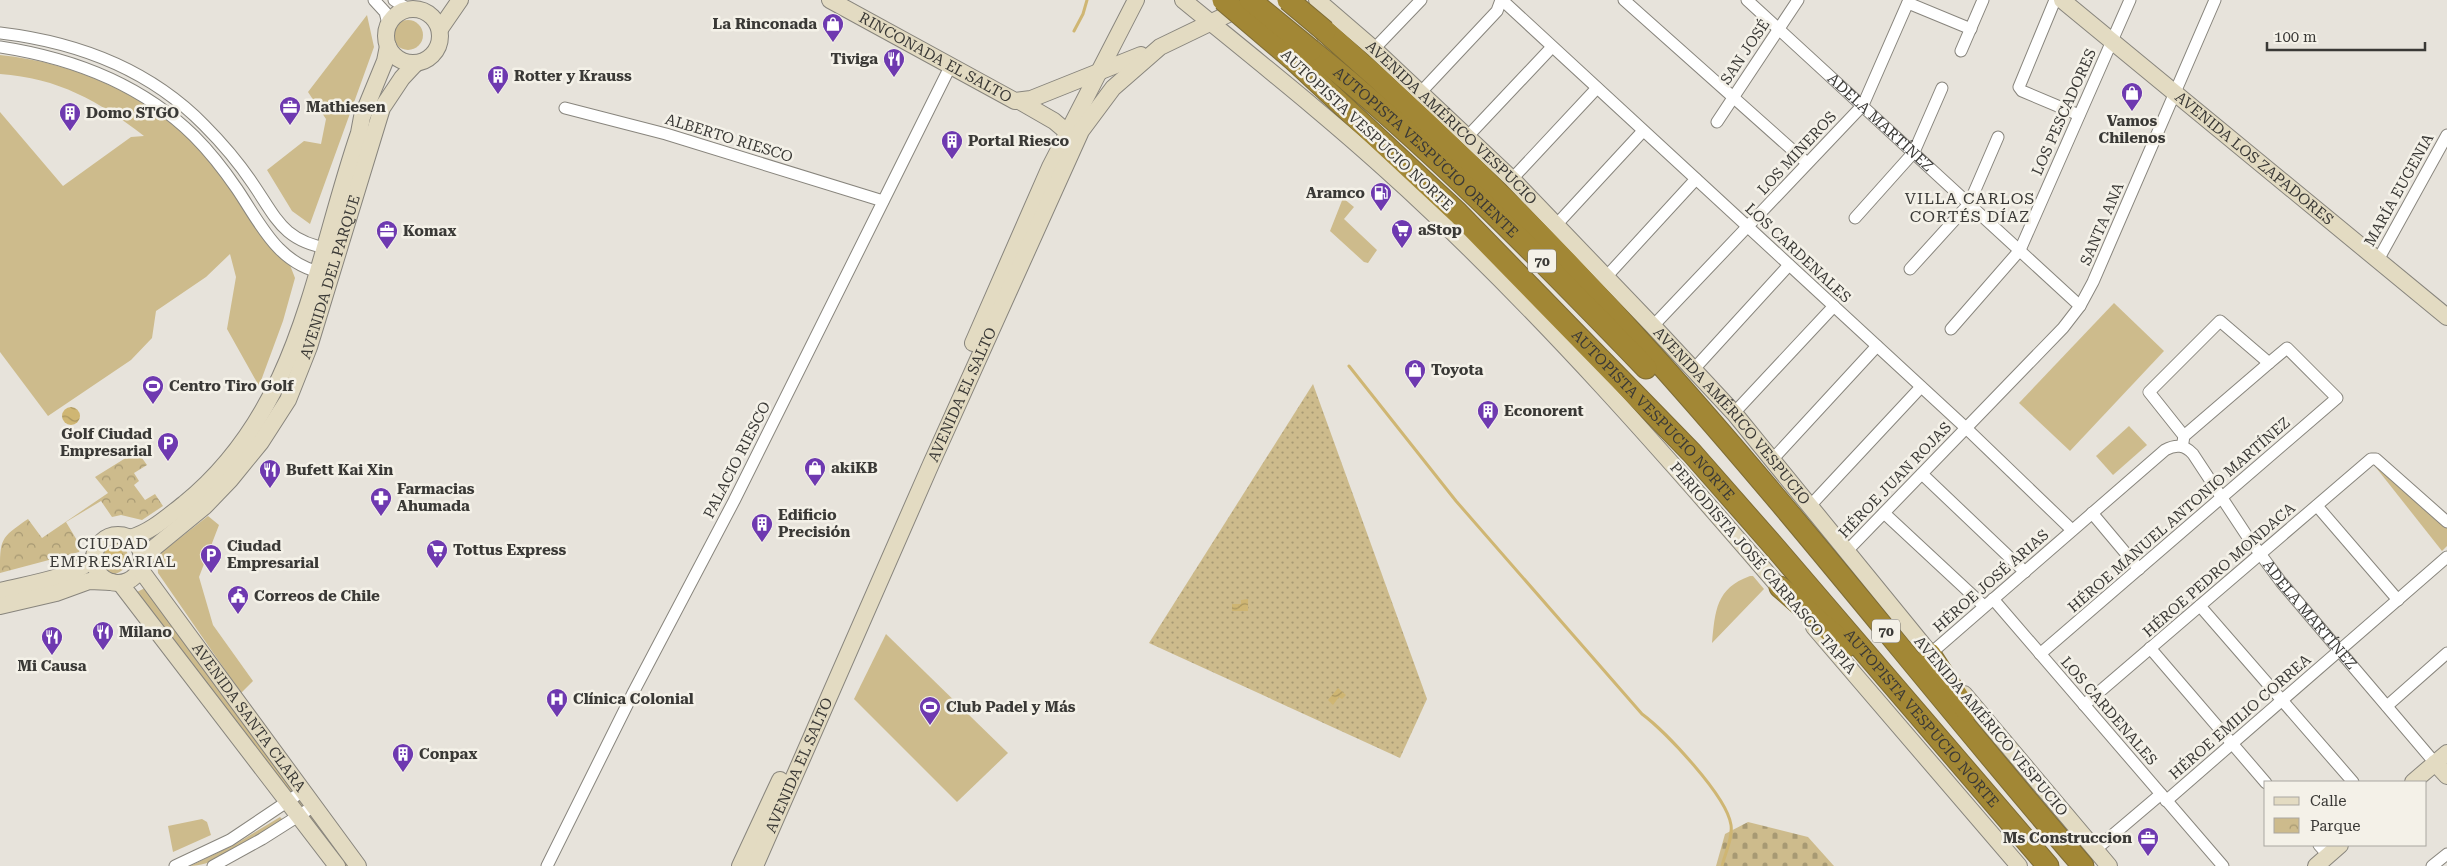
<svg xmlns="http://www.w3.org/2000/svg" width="2447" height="866" viewBox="0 0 2447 866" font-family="'Roboto Serif',serif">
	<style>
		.grass { fill: #cdbb8c }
		.cemetery { fill: url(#cemetery-stones) }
		.park { fill: url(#park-crowns) }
		.garden { fill: url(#garden-dots) }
		.water { fill: url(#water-waves) }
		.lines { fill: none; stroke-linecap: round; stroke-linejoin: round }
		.stream { stroke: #cfb673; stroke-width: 3 }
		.street-casing { stroke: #88857d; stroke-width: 13 }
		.secondary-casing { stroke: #88857d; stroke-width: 18 }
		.highway-casing { stroke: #7e6c35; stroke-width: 23 }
		.street { stroke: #fff; stroke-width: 11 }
		.secondary { stroke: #e3dbc2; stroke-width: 16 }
		.highway { stroke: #a28735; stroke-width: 21 }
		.highway-bridge-casing { stroke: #7e6c35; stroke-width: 23; stroke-linecap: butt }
		.highway-bridge { stroke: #a28735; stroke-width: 21 }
		.labels { text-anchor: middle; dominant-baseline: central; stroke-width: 5; stroke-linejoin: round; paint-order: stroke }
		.shield { fill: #f4f1e8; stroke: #72706b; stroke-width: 1 }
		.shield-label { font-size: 14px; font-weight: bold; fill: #3a3936 }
		.poi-label { font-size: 15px; font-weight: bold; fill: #3a3936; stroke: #f4f1e8; text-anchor: start }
		.street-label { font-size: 15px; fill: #3a3936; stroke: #f4f1e8 }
		.neighbourhood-label { font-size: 16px; letter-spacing: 1px; fill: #3a3936; stroke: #f4f1e8 }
	</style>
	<defs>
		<pattern id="cemetery-stones" width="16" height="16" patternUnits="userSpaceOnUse" patternTransform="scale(1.25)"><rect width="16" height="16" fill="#cdbb8c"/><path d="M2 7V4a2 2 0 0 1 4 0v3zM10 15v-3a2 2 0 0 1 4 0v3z" fill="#a79973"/></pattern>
		<pattern id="park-crowns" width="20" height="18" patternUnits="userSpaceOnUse" patternTransform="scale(1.25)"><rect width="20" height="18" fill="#cdbb8c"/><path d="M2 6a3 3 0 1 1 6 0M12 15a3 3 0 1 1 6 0" fill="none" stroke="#a79973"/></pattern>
		<pattern id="garden-dots" width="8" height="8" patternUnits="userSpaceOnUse" patternTransform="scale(1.25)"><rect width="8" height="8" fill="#cdbb8c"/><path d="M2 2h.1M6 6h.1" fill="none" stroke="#a79973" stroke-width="1.8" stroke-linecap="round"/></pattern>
		<pattern id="water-waves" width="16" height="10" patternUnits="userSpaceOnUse" patternTransform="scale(1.25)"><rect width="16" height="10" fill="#cfb673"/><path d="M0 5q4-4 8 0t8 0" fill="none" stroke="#a9955f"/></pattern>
	</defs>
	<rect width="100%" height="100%" fill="#e7e3db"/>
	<g class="grass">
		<path d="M 367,15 L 374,47 L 310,224 L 292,211 L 267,170 L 304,141 L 321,144 L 326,119 L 308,92 Z"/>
		<circle cx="408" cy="35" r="15"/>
		<path d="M 0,55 C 78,63 148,96 204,152 C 215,162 223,176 232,188 C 251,212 269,236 288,260 L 295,278 L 283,321 L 259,386 L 227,329 L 236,277 L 230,254 L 206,277 L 156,311 L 152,338 L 131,360 L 48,416 L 0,352 L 0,112 L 63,186 L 131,137 L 144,136 C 99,101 58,78 0,74 Z"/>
		<path d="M 1343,198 L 1354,207 L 1344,219 L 1377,250 L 1368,263 L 1364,262 L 1330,231 Z"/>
		<path d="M 2114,303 L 2164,351 L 2070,451 L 2019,403 Z"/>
		<path d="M 2129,426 L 2147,445 L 2113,475 L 2096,456 Z"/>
		<path d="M 2374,465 L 2447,528 L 2447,546 L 2442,551 Z"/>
		<path d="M 208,516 L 219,525 L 199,577 L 213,625 L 253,681 L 241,693 L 158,573 L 157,556 Z"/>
		<circle cx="112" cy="558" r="16"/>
		<path d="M 1750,576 L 1753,576 L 1764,589 L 1712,643 C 1715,611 1716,588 1750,576 Z"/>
		<path d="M 145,588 L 350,866 L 343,866 L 137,592 Z"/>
		<path d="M 886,634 L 1008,753 L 957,802 L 854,699 Z"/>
		<path d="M 280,817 L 283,820 C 259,835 218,866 190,866 L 234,845 Z"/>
		<path d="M 202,819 L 207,822 L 211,835 L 173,852 L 168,826 Z"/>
	</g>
	<path class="cemetery" d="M 1748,822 L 1808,837 L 1834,866 L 1716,866 L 1725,834 Z"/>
	<path class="park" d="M 137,451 L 147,465 L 134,473 L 139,481 L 134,485 L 145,500 L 155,494 L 163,506 L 142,520 L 121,515 L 112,517 L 101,501 L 66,522 L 81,547 L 79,552 L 0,573 C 0,539 0,538 28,519 L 42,538 L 108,493 L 95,477 Z"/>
	<path class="garden" d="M 1313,384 L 1427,699 L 1400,758 L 1149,643 Z"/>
	<g class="water">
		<circle cx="71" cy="416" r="9"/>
		<circle cx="113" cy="558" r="11"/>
		<path d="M 1248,599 L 1248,611 L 1232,611 L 1232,604 L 1241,604 L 1241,600 Z"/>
		<path d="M 1338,688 L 1346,695 L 1342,699 L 1339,697 L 1333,705 L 1328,700 Z"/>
	</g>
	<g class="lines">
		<g class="stream">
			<path d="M 1074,31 L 1083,14 L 1087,0"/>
			<path d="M 1349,366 L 1456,501 L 1642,714 C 1665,731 1727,796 1731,825 C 1733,838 1725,853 1722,866"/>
		</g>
		<g class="street-casing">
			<g id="street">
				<path d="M 374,0 L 385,12 L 388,24"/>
				<path d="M 394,0 L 408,9"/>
				<path d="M 1502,0 L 1966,428 L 2072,530"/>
				<path d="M 1624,0 L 1807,163"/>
				<path id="s1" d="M 1747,0 L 2080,306"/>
				<path d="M 2055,0 L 2019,87 L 2022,91 L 2079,115"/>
				<path d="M 1908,3 L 1971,29"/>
				<path d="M 0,33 C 76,42 149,69 204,125 C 222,143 239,163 253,184 C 277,219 283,241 330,249"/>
				<path d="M 0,47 C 72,58 141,84 194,136 C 210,152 224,170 237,189 C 260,223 278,265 324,273"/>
				<path d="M 1374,49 L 1421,0"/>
				<path d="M 1961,51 L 1983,0"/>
				<path d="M 1421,92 L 1497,11 L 1501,0"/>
				<path d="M 565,108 L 666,134 L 883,201"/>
				<path d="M 1717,122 L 1798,0"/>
				<path d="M 1468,136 L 1552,47"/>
				<path d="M 1512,179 L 1597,88"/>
				<path d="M 1855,218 L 1914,152 L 1942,88"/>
				<path d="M 1557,224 L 1643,131"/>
				<path d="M 2378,260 L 2447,135"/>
				<path d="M 1910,269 L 1969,204 L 1998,137"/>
				<path d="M 1607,276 L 1696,179"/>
				<path d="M 1653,326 L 1863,105 L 1909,0"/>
				<path d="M 1951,329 L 2020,250 L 2130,0"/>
				<path d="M 1694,369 L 1789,265"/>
				<path d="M 1734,413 L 1834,306"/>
				<path d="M 2183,442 L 2184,436 L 2269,363"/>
				<path d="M 1771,461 L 1877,346"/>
				<path d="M 1922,474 L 2025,572"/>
				<path d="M 2317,506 L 2398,600"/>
				<path d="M 1809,507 L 1921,387"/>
				<path d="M 1884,513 L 1984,606"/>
				<path d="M 2092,513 L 2139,569"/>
				<path d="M 1846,552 L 2063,328 L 2080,306 L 2093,282 L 2215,0"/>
				<path d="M 1993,599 L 2223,866"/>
				<path d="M 2200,606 L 2353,782"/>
				<path d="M 2150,648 L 2266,783"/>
				<path id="s2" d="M 1930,654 L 2165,450 C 2176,444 2185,445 2193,454 L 2247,536 L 2281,582 L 2435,763"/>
				<path d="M 2040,654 L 2337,398 L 2287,348 L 2269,363 L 2220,321 L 2149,392 L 2184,436"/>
				<path d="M 2084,705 L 2371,459 L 2376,459 L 2447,522"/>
				<path d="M 2387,706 L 2447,653"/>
				<path d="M 2166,801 L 2447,557"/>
				<path d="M 2319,845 L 2328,855"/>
				<path d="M 2095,850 L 2161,794"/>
				<path d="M 175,866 L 230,840 L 303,791"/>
				<path d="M 213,866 L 262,839 L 314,806"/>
				<path d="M 547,866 L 634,691 L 734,501 L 951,65"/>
				<path d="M 2432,866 L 2447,854"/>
			</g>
		</g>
		<g class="secondary-casing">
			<g id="secondary">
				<path id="s3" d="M 830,0 L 1015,101 L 1031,99 L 1141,55"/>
				<path d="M 1183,0 C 1259,62 1336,123 1408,190 C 1544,316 1666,455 1786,595"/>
				<path id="s4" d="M 1317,0 L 1374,49 L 1512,179 L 1653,326 L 1734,413 L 1937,662"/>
				<path id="s5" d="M 2062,0 L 2447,317"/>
				<circle cx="413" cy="36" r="27"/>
				<path d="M 440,29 L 460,0"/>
				<path d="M 1021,102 L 1054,121 L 1067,132"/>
				<path d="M 973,343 L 1050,167 L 1136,0"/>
				<circle cx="118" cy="559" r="24"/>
				<path d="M 130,538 C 151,532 167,517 184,504 C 301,409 313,267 359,133 L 362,117 L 385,61 L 388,46"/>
				<path id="s6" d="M 141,564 L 155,547 L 205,506 L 230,480 L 261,442 L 288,400 L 309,347 L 382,108 L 402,78 L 416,63"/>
				<path id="s7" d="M 140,569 L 358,866"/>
				<path d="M 120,583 L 337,866"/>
				<path d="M 0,591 C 27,584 73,578 93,559"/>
				<path d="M 0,606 L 56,593 L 89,581 L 112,582"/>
				<path d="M 1814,627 L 2019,866"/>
				<path d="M 1964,694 L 2109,866"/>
				<path d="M 2435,763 L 2447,776"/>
				<path d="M 2413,782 L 2447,753"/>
				<path d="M 740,866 L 780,780"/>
				<path id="s8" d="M 755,866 L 931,464 L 1081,131 L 1113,88 L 1160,47 L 1245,6"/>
				<path d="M 2316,866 L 2340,845"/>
			</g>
		</g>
		<g class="highway-casing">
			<g id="highway">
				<path d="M 1325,31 C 1441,133 1552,242 1655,358 C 1803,523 1938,698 2083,866"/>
				<path id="s9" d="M 1311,50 C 1431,147 1539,257 1646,368"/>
				<path id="s10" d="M 1297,63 L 1458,213 L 1692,453 L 1778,551 L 2048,866"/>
				<path d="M 1780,587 L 1847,646"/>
				<path d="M 1930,654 L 1967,711"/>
			</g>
		</g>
		<use href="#street" class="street"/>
		<use href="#secondary" class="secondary"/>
		<use href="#highway" class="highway"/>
		<g class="highway-bridge-casing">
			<g id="highway-bridge">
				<path d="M 1223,0 L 1297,63"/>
				<path d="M 1250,0 L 1311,50"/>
				<path d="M 1288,0 L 1325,31"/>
			</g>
		</g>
		<use href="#highway-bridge" class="highway-bridge"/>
	</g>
	<defs>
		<g id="shop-pin" transform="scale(1.125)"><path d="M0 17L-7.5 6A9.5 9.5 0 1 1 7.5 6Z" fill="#6e39b0" stroke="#f4f1e8"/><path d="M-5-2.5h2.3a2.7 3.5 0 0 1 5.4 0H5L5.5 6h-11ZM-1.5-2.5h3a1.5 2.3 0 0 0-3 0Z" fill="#fff"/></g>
		<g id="restaurant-pin" transform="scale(1.125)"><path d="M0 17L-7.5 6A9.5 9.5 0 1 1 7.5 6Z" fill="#6e39b0" stroke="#f4f1e8"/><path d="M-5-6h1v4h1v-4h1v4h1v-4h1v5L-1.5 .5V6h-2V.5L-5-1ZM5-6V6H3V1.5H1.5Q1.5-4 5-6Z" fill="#fff"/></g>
		<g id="building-pin" transform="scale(1.125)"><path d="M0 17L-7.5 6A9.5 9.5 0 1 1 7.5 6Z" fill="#6e39b0" stroke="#f4f1e8"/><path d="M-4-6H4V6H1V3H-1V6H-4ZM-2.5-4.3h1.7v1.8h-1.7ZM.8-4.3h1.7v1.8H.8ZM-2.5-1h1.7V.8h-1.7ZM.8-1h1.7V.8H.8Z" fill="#fff"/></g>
		<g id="office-pin" transform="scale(1.125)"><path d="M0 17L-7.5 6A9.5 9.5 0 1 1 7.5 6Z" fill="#6e39b0" stroke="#f4f1e8"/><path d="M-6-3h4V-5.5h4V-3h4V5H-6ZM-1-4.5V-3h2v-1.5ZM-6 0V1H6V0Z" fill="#fff"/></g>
		<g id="fuel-pin" transform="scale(1.125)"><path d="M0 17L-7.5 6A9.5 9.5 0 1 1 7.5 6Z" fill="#6e39b0" stroke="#f4f1e8"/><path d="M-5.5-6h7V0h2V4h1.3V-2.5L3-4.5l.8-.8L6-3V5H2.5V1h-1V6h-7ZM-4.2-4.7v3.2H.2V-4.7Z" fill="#fff"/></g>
		<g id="supermarket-pin" transform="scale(1.125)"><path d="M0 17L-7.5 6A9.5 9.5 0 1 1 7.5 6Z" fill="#6e39b0" stroke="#f4f1e8"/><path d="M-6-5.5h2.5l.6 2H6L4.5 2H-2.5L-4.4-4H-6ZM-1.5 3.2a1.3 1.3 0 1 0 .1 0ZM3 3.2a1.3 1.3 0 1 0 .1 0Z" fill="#fff"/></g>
		<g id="stadium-pin" transform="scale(1.125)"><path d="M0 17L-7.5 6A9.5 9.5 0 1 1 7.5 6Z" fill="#6e39b0" stroke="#f4f1e8"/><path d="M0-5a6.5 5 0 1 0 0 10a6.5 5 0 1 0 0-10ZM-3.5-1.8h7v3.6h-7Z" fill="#fff"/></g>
		<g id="parking-pin" transform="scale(1.125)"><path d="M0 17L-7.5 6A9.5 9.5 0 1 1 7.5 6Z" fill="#6e39b0" stroke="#f4f1e8"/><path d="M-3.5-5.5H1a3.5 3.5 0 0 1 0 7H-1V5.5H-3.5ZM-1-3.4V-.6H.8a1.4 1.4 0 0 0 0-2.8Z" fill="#fff"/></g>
		<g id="pharmacy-pin" transform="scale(1.125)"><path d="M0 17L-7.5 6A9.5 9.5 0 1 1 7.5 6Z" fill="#6e39b0" stroke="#f4f1e8"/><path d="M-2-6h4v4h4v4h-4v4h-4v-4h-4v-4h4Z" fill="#fff"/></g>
		<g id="civic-pin" transform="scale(1.125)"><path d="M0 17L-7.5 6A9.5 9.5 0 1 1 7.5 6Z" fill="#6e39b0" stroke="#f4f1e8"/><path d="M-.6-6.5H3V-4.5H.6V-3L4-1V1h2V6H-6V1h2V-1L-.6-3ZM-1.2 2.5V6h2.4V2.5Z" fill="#fff"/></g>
		<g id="hospital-pin" transform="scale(1.125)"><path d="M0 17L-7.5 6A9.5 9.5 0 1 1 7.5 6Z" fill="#6e39b0" stroke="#f4f1e8"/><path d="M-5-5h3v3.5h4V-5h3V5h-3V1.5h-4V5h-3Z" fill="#fff"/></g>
	</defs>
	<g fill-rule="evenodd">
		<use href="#shop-pin" x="833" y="24"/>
		<use href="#restaurant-pin" x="894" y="59"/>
		<use href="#building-pin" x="498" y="76"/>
		<use href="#shop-pin" x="2132" y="93"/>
		<use href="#office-pin" x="290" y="107"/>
		<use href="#building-pin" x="70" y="113"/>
		<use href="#building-pin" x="952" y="141"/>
		<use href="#fuel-pin" x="1381" y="193"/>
		<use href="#supermarket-pin" x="1402" y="230"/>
		<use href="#office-pin" x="387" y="231"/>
		<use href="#shop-pin" x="1415" y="370"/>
		<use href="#stadium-pin" x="153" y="386"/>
		<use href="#building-pin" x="1488" y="411"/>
		<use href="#parking-pin" x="168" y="443"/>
		<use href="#shop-pin" x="815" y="468"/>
		<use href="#restaurant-pin" x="270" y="470"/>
		<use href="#pharmacy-pin" x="381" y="498"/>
		<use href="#building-pin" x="762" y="524"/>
		<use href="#supermarket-pin" x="437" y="550"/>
		<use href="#parking-pin" x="211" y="555"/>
		<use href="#civic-pin" x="238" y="596"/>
		<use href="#restaurant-pin" x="103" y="632"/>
		<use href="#restaurant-pin" x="52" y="637"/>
		<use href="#hospital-pin" x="557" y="699"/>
		<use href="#stadium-pin" x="930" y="707"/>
		<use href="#building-pin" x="403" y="754"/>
		<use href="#office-pin" x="2148" y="838"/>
	</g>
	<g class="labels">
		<g class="shield">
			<rect x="1528" y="249.5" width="28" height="23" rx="4"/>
			<rect x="1872" y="619.5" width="28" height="23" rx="4"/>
		</g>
		<g class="shield-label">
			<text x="1542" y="261">70</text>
			<text x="1886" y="631">70</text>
		</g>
		<g class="poi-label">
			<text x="817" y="24" text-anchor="end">La Rinconada</text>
			<text x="878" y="59" text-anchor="end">Tiviga</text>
			<text x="514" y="76">Rotter y Krauss</text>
			<text x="306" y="107">Mathiesen</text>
			<text x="86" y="113">Domo STGO</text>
			<text x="2132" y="121" text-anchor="middle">Vamos<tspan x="2132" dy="17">Chilenos</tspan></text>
			<text x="968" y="141">Portal Riesco</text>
			<text x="1365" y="193" text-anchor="end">Aramco</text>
			<text x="1418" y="230">aStop</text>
			<text x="403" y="231">Komax</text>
			<text x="1431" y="370">Toyota</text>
			<text x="169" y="386">Centro Tiro Golf</text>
			<text x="1504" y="411">Econorent</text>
			<text x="152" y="434" text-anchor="end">Golf Ciudad<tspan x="152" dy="17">Empresarial</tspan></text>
			<text x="831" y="468">akiKB</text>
			<text x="286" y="470">Bufett Kai Xin</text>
			<text x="397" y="489">Farmacias<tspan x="397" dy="17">Ahumada</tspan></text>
			<text x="778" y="515">Edificio<tspan x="778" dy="17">Precisión</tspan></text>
			<text x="227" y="546">Ciudad<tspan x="227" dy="17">Empresarial</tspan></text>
			<text x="453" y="550">Tottus Express</text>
			<text x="254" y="596">Correos de Chile</text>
			<text x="119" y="632">Milano</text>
			<text x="52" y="666" text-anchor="middle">Mi Causa</text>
			<text x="573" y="699">Clínica Colonial</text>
			<text x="946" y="707">Club Padel y Más</text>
			<text x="419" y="754">Conpax</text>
			<text x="2132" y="838" text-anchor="end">Ms Construccion</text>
		</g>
		<g class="street-label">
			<text transform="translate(1745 52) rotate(-56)">SAN JOSÉ</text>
			<text stroke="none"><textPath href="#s3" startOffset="120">RINCONADA EL SALTO</textPath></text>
			<text transform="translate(2064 112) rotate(-66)">LOS PESCADORES</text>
			<text stroke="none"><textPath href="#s1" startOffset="181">ADELA MARTÍNEZ</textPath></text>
			<text stroke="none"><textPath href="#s4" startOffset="182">AVENIDA AMÉRICO VESPUCIO</textPath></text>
			<text transform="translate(1367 130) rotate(43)">AUTOPISTA VESPUCIO NORTE</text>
			<text transform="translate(729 138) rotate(17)">ALBERTO RIESCO</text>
			<text stroke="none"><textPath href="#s9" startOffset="154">AUTOPISTA VESPUCIO ORIENTE</textPath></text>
			<text transform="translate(1797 153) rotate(-47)">LOS MINEROS</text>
			<text stroke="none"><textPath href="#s5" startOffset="249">AVENIDA LOS ZAPADORES</textPath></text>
			<text transform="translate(2399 190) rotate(-61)">MARÍA EUGENIA</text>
			<text transform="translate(2102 224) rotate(-67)">SANTA ANA</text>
			<text transform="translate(1798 253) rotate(43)">LOS CARDENALES</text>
			<text stroke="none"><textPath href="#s6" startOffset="352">AVENIDA DEL PARQUE</textPath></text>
			<text stroke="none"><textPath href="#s8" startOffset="515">AVENIDA EL SALTO</textPath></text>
			<text stroke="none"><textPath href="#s10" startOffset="501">AUTOPISTA VESPUCIO NORTE</textPath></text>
			<text stroke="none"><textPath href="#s4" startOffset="588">AVENIDA AMÉRICO VESPUCIO</textPath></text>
			<text transform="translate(737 460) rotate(-63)">PALACIO RIESCO</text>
			<text transform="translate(1895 480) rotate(-46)">HÉROE JUAN ROJAS</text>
			<text transform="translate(2179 515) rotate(-41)">HÉROE MANUEL ANTONIO MARTÍNEZ</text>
			<text transform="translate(1763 568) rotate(49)">PERIODISTA JOSÉ CARRASCO TAPIA</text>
			<text transform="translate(2219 570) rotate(-41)">HÉROE PEDRO MONDACA</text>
			<text transform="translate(1991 581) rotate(-41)">HÉROE JOSÉ ARIAS</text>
			<text stroke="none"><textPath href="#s2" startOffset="541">ADELA MARTÍNEZ</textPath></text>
			<text transform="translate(2109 711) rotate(49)">LOS CARDENALES</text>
			<text transform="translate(2240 717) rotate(-41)">HÉROE EMILIO CORREA</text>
			<text stroke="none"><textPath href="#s7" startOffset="184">AVENIDA SANTA CLARA</textPath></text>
			<text stroke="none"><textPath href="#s10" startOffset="906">AUTOPISTA VESPUCIO NORTE</textPath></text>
			<text transform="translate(1991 726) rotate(50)">AVENIDA AMÉRICO VESPUCIO</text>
			<text stroke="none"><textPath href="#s8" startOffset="110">AVENIDA EL SALTO</textPath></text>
		</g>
		<g class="neighbourhood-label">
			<text x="1970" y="198">VILLA CARLOS<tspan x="1970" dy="18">CORTÉS DÍAZ</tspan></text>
			<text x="113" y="543">CIUDAD<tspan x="113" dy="18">EMPRESARIAL</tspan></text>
		</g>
	</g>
	<rect x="2264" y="781" width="162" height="65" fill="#f4f1e8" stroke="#aaa7a1"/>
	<rect x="2274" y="797" width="25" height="8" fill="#e3dbc2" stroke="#aaa7a1"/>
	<text x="2310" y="806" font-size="15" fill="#3a3936">Calle</text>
	<rect x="2274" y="818" width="25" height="15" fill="url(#park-crowns)" stroke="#aaa7a1"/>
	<text x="2310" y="831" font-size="15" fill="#3a3936">Parque</text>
	<path d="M2267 42v8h158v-8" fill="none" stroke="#3a3936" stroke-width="2.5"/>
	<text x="2274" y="42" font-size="15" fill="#3a3936" stroke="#f4f1e8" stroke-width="4" paint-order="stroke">100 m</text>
</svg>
